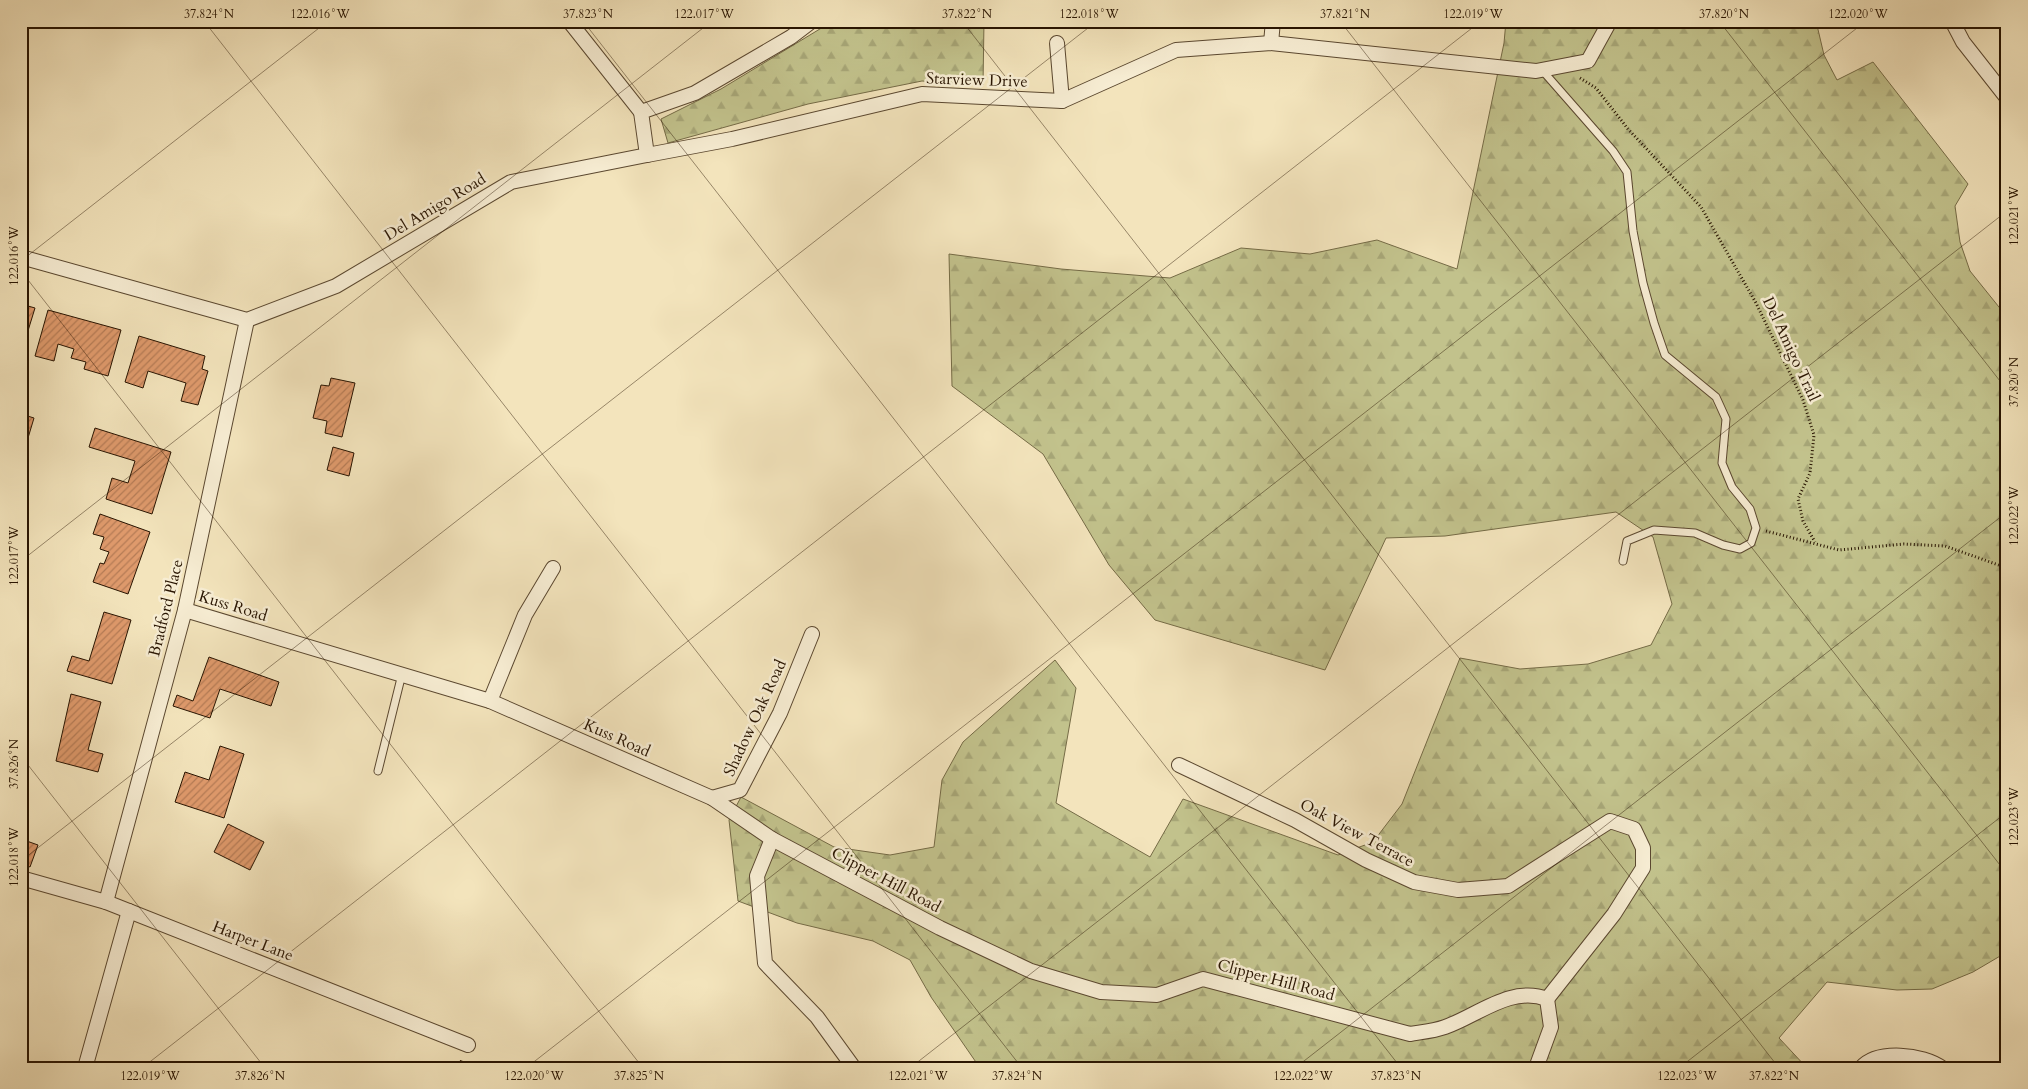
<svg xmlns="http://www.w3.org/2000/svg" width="2028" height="1089" viewBox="0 0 2028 1089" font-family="Cardo,serif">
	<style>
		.forest { fill: url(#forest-firs); stroke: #756b46 }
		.building { fill: url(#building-hatch); stroke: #281401 }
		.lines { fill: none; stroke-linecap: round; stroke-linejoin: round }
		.service-casing { stroke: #5b4830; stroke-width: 9 }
		.minor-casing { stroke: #5b4830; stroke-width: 16 }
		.path { stroke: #281401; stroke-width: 3; stroke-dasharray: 1 2.5; stroke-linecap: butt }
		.service { stroke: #f7edd3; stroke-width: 7 }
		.minor { stroke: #f7edd3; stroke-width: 14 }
		.ticks { fill: none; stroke: #281401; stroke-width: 1; stroke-opacity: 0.45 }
		.labels { text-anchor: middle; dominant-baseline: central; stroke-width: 5; stroke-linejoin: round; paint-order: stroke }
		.street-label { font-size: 16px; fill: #281401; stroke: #f7edd3 }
		.neatline { fill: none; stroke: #281401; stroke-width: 2 }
		.ticks-label { font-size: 12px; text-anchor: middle; fill: #281401 }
	</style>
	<defs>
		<pattern id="forest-firs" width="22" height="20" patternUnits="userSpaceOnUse" patternTransform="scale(1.25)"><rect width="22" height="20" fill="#c2c28c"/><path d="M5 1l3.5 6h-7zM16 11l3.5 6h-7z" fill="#a7a677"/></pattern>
		<pattern id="building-hatch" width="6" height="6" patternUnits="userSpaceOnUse" patternTransform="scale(1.25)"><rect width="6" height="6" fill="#df9a6c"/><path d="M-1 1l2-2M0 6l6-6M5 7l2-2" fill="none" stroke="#b57c56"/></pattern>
	</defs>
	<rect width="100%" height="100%" fill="#f3e4bc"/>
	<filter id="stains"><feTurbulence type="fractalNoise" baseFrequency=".004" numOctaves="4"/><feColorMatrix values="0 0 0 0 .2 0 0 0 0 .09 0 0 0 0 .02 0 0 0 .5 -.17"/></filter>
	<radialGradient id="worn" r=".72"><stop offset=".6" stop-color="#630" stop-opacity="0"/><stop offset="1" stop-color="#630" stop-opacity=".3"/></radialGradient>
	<g class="forest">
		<path d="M 833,21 L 984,21 L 983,85 L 922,81 L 808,104 L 668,143 L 661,119 L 721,89 Z"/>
		<path d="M 1506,21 L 1816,21 L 1824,55 L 1837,80 L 1873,62 L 1968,184 L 1955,206 L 1960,242 L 1970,271 L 2007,317 L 2007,952 L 1973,972 L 1932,989 L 1897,990 L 1827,982 L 1779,1038 L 1807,1068 L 980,1068 L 931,997 L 910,960 L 873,941 L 797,923 L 738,901 L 729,820 L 741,797 L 834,847 L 890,855 L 934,847 L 942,780 L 963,742 L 1055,660 L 1076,688 L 1056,803 L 1150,857 L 1183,799 L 1338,855 L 1373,842 L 1402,804 L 1460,658 L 1520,669 L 1588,664 L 1651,645 L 1672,604 L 1653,537 L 1616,512 L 1445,536 L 1386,538 L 1325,670 L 1155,620 L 1109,565 L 1043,454 L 952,386 L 949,254 L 1061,269 L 1170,278 L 1241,248 L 1310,254 L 1377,240 L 1457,269 L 1504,43 Z"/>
	</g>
	<g class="building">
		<path d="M 21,304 L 35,308 L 27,334 L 21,332 Z"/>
		<path d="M 48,310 L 121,330 L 108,376 L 84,369 L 86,362 L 71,358 L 74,349 L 58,344 L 54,361 L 35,356 Z"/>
		<path d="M 139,336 L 205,356 L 202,369 L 208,371 L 198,405 L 181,401 L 186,383 L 148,371 L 143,388 L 125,382 Z"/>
		<path d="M 331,378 L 355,383 L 342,437 L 325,433 L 327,421 L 313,418 L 321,385 L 329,386 Z"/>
		<path d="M 21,414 L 34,418 L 28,438 L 21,435 Z"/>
		<path d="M 95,428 L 171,452 L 152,514 L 106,499 L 112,478 L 128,483 L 135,461 L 89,447 Z"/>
		<path d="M 333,447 L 354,453 L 349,476 L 327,470 Z"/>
		<path d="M 100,514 L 150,532 L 128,594 L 93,582 L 100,563 L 104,564 L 109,552 L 100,549 L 104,537 L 93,534 Z"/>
		<path d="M 104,612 L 131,620 L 112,684 L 67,671 L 72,656 L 89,661 Z"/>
		<path d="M 209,657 L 279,682 L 271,706 L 220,689 L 210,718 L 173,706 L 177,695 L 193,701 Z"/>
		<path d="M 71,694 L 101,702 L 88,750 L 103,754 L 98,772 L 56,761 Z"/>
		<path d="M 220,746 L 244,754 L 224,818 L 175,802 L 185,772 L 209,780 Z"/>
		<path d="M 228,824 L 264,842 L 250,870 L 214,852 Z"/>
		<path d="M 21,839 L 38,845 L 30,867 L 21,863 Z"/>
	</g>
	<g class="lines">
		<g class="service-casing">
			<g id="service">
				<path d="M 1542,70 L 1613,151 L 1627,172 L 1633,231 L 1643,283 L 1654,323 L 1665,355 L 1716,397 L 1726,419 L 1722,463 L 1732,487 L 1750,509 L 1756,528 L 1751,543 L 1740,549 L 1723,545 L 1695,533 L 1654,530 L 1627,541 L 1623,561"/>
				<path d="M 378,771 L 402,674"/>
			</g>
		</g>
		<g class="minor-casing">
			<g id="minor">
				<path d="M 569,21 L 641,112"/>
				<path d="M 1952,21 L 1963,42 L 2007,98"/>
				<path d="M 1057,43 L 1062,101"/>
				<path d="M 1271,43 L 1273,21"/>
				<path d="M 647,155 L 732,139 L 922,94 L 1062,101 L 1176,50 L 1271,43 L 1536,71 L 1588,61 L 1610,21"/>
				<path d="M 21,257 L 247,320 L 336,286 L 511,182 L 647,155 L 641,112 L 695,93 L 791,37 L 812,21"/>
				<path d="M 185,610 L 490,701 L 712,798 L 772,839 L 940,928 L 1031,971 L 1101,992 L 1157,995 L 1203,979 L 1410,1034 C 1422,1032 1434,1031 1445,1027 C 1477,1016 1511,985 1547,999 L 1551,1027 L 1536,1068"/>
				<path d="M 490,701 L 525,615 L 553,568"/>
				<path d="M 1179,765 L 1295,820 L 1366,860 L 1414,882 L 1458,890 L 1508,886 L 1610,821 L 1634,829 L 1643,848 L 1643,868 L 1614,914 L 1547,999"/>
				<path d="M 712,798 L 740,790 L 780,713 L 812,634"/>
				<path d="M 772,839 L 757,876 L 765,963 L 817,1017 L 854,1068"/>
				<path d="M 21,878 L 106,902 L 468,1045"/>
				<path d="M 106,902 L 185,610 L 247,320"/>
				<path d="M 85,1068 L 129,911"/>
				<path d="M 1861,1068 C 1877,1049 1923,1054 1942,1068"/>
			</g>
		</g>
		<g class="path">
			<path d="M 1580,78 L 1596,88 L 1628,129 L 1701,207 L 1756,303 L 1803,400 L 1814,435 L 1810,473 L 1798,499 L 1803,521 L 1815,542"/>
			<path d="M 1766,531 L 1839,550 L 1904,544 L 1945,546 L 2007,568"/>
			<path d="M 459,1068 L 462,1059"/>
		</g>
		<use href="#service" class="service"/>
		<use href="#minor" class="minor"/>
	</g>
	<path class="ticks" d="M 204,21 L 1022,1068M 583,21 L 1401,1068M 962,21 L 1779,1068M 1340,21 L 2007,874M 1719,21 L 2007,390M 21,261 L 328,21M 21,271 L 643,1068M 21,561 L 712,21M 21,756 L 265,1068M 21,861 L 1097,21M 142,1068 L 1481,21M 526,1068 L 1866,21M 910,1068 L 2007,211M 1295,1068 L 2007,512M 1679,1068 L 2007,812"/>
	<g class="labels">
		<g class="street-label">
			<text transform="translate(977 80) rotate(2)">Starview Drive</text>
			<text transform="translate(435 207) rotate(-31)">Del Amigo Road</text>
			<text transform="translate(1791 349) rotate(65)">Del Amigo Trail</text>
			<text transform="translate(233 606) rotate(17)">Kuss Road</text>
			<text transform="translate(166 608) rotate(-76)">Bradford Place</text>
			<text transform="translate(755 718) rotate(-65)">Shadow Oak Road</text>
			<text transform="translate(617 738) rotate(24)">Kuss Road</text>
			<text transform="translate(1357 833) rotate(28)">Oak View Terrace</text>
			<text transform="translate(886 880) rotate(28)">Clipper Hill Road</text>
			<text transform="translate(253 941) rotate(21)">Harper Lane</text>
			<text transform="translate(1276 980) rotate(15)">Clipper Hill Road</text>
		</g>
	</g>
	<rect width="2028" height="1089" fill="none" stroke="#f3e4bc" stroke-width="55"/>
	<rect x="28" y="28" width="1972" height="1034" class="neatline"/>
	<g class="ticks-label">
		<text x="209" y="18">37.824°N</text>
		<text x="320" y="18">122.016°W</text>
		<text x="588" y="18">37.823°N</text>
		<text x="704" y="18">122.017°W</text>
		<text x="967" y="18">37.822°N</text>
		<text x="1089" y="18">122.018°W</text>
		<text x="1345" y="18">37.821°N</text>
		<text x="1473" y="18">122.019°W</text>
		<text x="1724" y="18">37.820°N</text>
		<text x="1858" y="18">122.020°W</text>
		<text transform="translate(2014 216) rotate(-90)" y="4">122.021°W</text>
		<text transform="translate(14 256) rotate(-90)" y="4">122.016°W</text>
		<text transform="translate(2014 382) rotate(-90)" y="4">37.820°N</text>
		<text transform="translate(2014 516) rotate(-90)" y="4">122.022°W</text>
		<text transform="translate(14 556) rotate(-90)" y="4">122.017°W</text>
		<text transform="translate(14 764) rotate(-90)" y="4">37.826°N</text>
		<text transform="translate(2014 817) rotate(-90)" y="4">122.023°W</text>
		<text transform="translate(14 857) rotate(-90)" y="4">122.018°W</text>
		<text x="150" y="1080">122.019°W</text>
		<text x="260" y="1080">37.826°N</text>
		<text x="534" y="1080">122.020°W</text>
		<text x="639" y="1080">37.825°N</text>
		<text x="918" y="1080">122.021°W</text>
		<text x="1017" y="1080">37.824°N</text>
		<text x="1303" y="1080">122.022°W</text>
		<text x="1396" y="1080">37.823°N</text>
		<text x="1687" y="1080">122.023°W</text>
		<text x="1774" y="1080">37.822°N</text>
	</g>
	<rect width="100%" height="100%" filter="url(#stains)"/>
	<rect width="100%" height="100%" fill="url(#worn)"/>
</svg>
